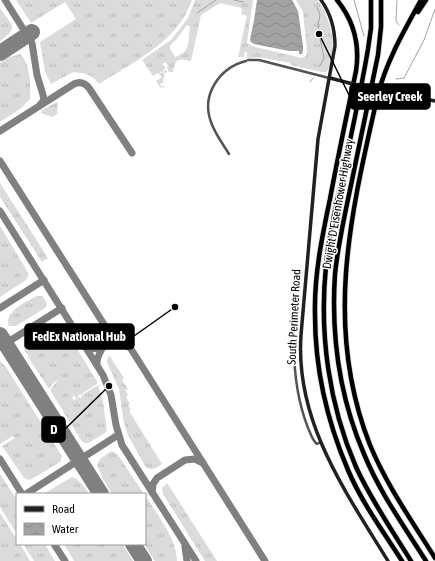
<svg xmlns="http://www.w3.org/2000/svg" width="435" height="561" viewBox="0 0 435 561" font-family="'Asap Condensed',sans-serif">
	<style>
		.grass { fill: url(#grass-tufts); fill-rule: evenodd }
		.water { fill: url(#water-waves) }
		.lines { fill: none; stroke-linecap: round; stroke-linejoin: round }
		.stream { stroke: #a2a2a2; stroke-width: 1 }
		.taxiway { stroke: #808080; stroke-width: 7 }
		.runway { stroke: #808080; stroke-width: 16 }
		.highway-casing { stroke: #dbdbdb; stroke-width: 6 }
		.street { stroke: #545454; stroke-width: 2.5 }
		.secondary { stroke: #212121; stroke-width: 3.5 }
		.highway { stroke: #000; stroke-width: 4.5 }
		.secondary-bridge { stroke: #212121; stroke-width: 3.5 }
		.labels { text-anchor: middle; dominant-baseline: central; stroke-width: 3; stroke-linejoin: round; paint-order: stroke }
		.street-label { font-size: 12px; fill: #000; stroke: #fff }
		.leader { fill: none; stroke: #000; stroke-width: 1.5 }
		.callout-dot { fill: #000; stroke: #fff; stroke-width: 1.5 }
		.callout { fill: #000; stroke: #000; stroke-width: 1.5 }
		.callout-label { font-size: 13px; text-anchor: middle; font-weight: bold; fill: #fff }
	</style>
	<defs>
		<pattern id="grass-tufts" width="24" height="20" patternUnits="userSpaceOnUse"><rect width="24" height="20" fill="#dbdbdb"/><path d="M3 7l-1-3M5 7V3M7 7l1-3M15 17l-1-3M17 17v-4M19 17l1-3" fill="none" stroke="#bababa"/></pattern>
		<pattern id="water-waves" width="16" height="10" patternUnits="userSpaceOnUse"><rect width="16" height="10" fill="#a2a2a2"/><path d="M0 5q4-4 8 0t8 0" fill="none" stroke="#8a8a8a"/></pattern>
	</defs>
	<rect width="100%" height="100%" fill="#fff"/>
	<g class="grass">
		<path d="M 16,0 L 192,0 C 178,42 133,62 99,84 C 92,74 84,73 73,72 L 51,84 L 45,72 L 40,42 L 76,19 L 65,2 L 31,23 Z"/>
		<path d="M 195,0 L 253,0 L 247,42 L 248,44 L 255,47 L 302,58 L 306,56 L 307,51 L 303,12 L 296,0 L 318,0 C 329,18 336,37 331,58 C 330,63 330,68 326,72 L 321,72 L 291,65 L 290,63 L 286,62 L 257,57 L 247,58 L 247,52 L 245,51 L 244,57 L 238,57 L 247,16 L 241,14 L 242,8 L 220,3 L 201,15 L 191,61 C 177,59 176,58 173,72 L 169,72 L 167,67 L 168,65 L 165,62 L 162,64 L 166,68 L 163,70 L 164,71 L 166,70 L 167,71 L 165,74 L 163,71 L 160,73 L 160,74 L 163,72 L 164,75 L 163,83 L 160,84 L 162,87 L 164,85 L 165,86 L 162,88 L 160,87 L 156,81 L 162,77 L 162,76 L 158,73 L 153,76 L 142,60 L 171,40 L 188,18 ZM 187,25 L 190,27 C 188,41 191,52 175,57 L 170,49 L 170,45 L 176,40 Z"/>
		<path d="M 0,8 L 12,25 C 13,33 5,37 0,41 Z"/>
		<path d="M 21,54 C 30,66 31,84 30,99 L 20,109 L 0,122 L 0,63 L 9,57 Z"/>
		<path d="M 57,102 L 58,103 L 57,114 L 52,117 L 41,113 L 42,110 Z"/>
		<path d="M 0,183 L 48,258 L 42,262 L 0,197 Z"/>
		<path d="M 0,226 L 26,269 L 29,275 L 26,280 L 0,297 Z"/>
		<path d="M 37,296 L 42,296 L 44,298 L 47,304 L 45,308 L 16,326 L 9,326 C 3,312 27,301 37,296 Z"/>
		<path d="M 57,323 L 63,326 L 98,383 L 80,395 L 78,394 L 79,396 L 76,398 L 74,395 L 72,398 L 74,400 L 79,397 L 81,398 L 82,395 L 98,385 L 103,401 L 107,431 L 102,435 L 88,443 L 84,443 L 81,440 L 50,390 L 58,380 L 53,383 L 49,389 L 28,357 L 29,355 L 28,355 C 24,351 22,347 26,342 L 53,324 Z"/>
		<path d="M 109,355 L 124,378 L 122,380 L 128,389 L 125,390 L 128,395 L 126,397 L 130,404 L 128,405 L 131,410 L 129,411 L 162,464 C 156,468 151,472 145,466 L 128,435 L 124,423 L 119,389 L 107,362 Z"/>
		<path d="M 0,361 L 6,367 L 62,456 L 60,462 L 30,480 L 24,478 L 2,446 L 15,438 L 13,436 L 0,444 Z"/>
		<path d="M 112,451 L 118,455 L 144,494 L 112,494 L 103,479 L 97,464 L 101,458 Z"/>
		<path d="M 0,474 L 17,500 L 17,534 L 0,507 Z"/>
		<path d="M 72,477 L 77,479 L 90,494 L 43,494 Z"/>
		<path d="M 167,483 L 217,561 L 205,561 L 163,494 L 162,488 Z"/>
		<path d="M 145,495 C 156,513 177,539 177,561 L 155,561 L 144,544 Z"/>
		<path d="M 0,513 L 17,540 L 17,544 L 20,544 L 30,561 L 0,561 Z"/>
		<path d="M 23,544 L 45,544 L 55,561 L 34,561 Z"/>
		<path d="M 64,544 L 122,544 L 133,561 L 74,561 Z"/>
	</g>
	<path class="water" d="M 257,0 L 292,0 L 298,11 L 303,46 L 303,51 L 302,54 L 299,54 L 299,51 L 289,51 L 254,44 L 251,42 L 250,40 L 254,20 Z"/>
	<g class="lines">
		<g class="stream">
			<path d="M 234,0 L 243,2"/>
			<path d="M 354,0 L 364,36"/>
			<path d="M 397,0 L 396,21 L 399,25"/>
			<path d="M 317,7 L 320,15 L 318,25 L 319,34 L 324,58 L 320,66"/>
			<path d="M 197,13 L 216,0"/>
			<path d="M 396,79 L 404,78 L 424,40 L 435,9"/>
			<path d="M 310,82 L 313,78"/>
		</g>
		<g class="taxiway">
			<path d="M 5,0 L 32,43 L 37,75 L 43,95 L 44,100 L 40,105"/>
			<path d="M 0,131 L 74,84 C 80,81 85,83 89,88 L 132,153"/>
			<path d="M 0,161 L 105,326 L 131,349 L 265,561"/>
			<path d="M 0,211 L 103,375 L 111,395 L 116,425 L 122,445 L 196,561"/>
			<path d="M 0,308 L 44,280"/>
			<path d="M 85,345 C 102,356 108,338 124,343"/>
			<path d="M 0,347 L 62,308"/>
			<path d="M 97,364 C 96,349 114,342 105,326"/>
			<path d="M 0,459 L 22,494"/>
			<path d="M 152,492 L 153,484 L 157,478 L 185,460 L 195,459 L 203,463"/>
			<path d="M 26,494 L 118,435"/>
			<path d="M 54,544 L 65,561"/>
			<path d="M 185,547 L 187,561"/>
		</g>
		<g class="runway">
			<path d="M 0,53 L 32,32"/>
			<path d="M 0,335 L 101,494"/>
			<path d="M 133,544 L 144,561"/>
		</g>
		<g class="highway-casing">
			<g id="highway">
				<path d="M 337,0 C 354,21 360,45 356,71 C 347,114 338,156 330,199 C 322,237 314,275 315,315 C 315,368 327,421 348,470 C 362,503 383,531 402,561"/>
				<path d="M 371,0 L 371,28 L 368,49 C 360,97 349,144 339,192 C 334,216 328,241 326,266 C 319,334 329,405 356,467 C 371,500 392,530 411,561"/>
				<path d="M 381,0 L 381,27 L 378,55 C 369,98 360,141 351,185 C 345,214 338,244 335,274 C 331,335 340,398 364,454 C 380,493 404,526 426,561"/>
				<path d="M 421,0 C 404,31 387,60 378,94 C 351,213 323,326 370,445 C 387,486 412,521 435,558"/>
				<path d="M 418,12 L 426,0"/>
			</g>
		</g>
		<g class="street">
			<path d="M 248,60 L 259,60 L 329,78"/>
			<path d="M 229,154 C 223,144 215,134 211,122 C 201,95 219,68 246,61"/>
			<path d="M 294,346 C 294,374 298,402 308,428 C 311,434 312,440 317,444 L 321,442"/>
		</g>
		<g class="secondary">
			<path d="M 321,0 C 331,14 335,30 335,46 L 318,139 L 301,335 C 295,421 345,491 388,561"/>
			<path d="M 330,78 L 349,83"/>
			<path d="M 387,91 L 435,101"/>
		</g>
		<use href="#highway" class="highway"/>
		<path class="secondary-bridge" d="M 349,83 L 387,91"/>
	</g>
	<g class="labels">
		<g class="street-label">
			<text transform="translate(338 204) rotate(-80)">Dwight D Eisenhower Highway</text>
			<text transform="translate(294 317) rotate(-87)">South Perimeter Road</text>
		</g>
	</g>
	<path class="leader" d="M319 34L350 97M175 307L134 336M109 386L65 429"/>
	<g class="callout-dot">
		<circle cx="319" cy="34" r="4"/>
		<circle cx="175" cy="307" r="4"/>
		<circle cx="109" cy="386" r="4"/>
	</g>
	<g class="callout">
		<rect x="350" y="84" width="80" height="25" rx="4"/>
		<rect x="25" y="324" width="109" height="25" rx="4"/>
		<rect x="42" y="417" width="23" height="25" rx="4"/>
	</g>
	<g class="callout-label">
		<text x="390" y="101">Seerley Creek</text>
		<text x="79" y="341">FedEx National Hub</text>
		<text x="54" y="434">D</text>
	</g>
	<rect x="16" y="493" width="130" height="52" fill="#ffffff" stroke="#999999"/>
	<rect x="24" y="506" width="20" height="6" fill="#212121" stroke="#999999"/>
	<text x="52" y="513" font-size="12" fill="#000000">Road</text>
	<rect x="24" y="523" width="20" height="12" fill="url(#water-waves)" stroke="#999999"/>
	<text x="52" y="533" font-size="12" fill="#000000">Water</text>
</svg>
